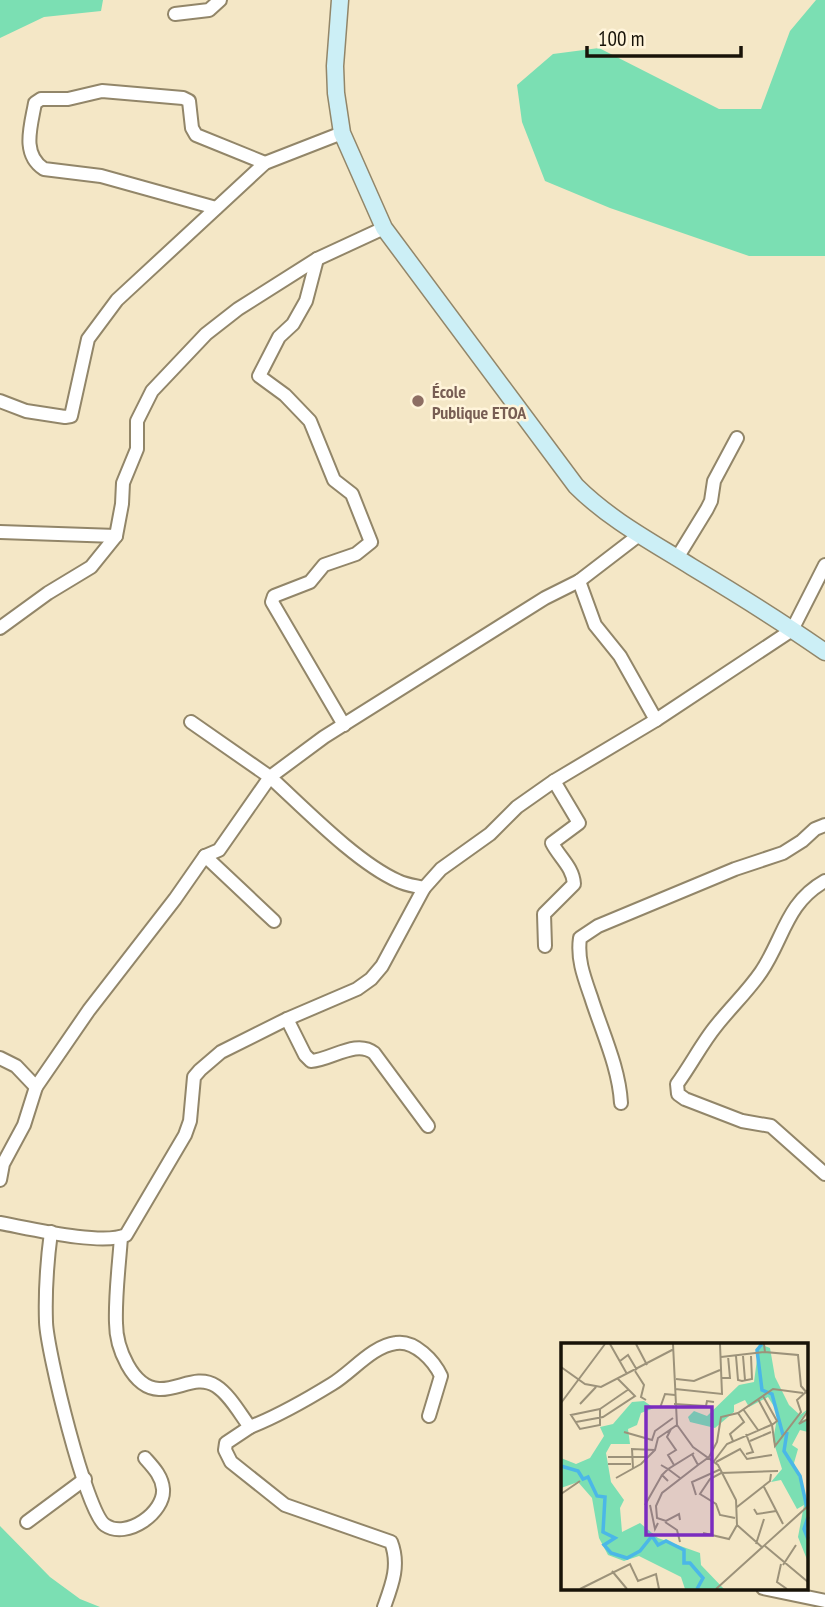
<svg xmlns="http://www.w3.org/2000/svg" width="825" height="1607" viewBox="0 0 825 1607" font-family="'PT Sans Narrow',sans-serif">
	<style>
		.green { fill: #7bdfb3 }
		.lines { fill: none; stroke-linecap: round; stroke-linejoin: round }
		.street-casing { stroke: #928669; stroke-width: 16 }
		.secondary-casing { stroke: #928669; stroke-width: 19 }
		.street { stroke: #fff; stroke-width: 12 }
		.secondary { stroke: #cceff6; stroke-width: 16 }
		.education-dot { fill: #8d6e63; stroke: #fff4da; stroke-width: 2.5 }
		.labels { text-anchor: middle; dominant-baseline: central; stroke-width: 5; stroke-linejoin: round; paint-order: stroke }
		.education-label { font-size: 18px; font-weight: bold; fill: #785e54; stroke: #fff4da; text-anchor: start }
		.inset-river { fill: none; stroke: #4bb7e7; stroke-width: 3.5 }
		.inset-road { fill: none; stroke: #9c927a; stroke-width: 2 }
		.view { fill: #7b2cbf; fill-opacity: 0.15; stroke: #7b2cbf; stroke-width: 3.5 }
		.inset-edge { fill: none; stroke: #181308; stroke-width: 3.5 }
	</style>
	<rect width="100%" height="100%" fill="#f4e7c6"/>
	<g class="green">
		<path d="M 0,0 L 103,0 L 101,11 L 44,17 L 0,38 Z"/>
		<path d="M 816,0 L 825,0 L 825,256 L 749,256 L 610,208 L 545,181 L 522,122 L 517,85 L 553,54 L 599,48 L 719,109 L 761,109 L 790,31 Z"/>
		<path d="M 0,1526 L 50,1577 L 80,1599 L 100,1607 L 0,1607 Z"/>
	</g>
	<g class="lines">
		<g class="street-casing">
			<g id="street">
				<path d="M 175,14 L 209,10 L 220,0"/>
				<path d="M 216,208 L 101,176 L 44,169 C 21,154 31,126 35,103 L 41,99 L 68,99 L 102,91 L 183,98 L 189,101 L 192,128 L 196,135 L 265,163"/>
				<path d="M 317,259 L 306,301 L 293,324 L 279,337 L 259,376 L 285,395 L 310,421 L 334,480 L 352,494 L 371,542 L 356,554 L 324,565 L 310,582 L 274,596 L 272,602 L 344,725"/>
				<path d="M 0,401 L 26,411 L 65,417 L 71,416 L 88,339 L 117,300 L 265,163 L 342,133"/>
				<path d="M 0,532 L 116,536"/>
				<path d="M 677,558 L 707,509 L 711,501 L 714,481 L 737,438"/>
				<path d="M 0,628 L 48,593 L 91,567 L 116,536 L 122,504 L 123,483 L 137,449 L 137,421 L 152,391 L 206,334 L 238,309 L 317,259 L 384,228"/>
				<path d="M 656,720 L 792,630 L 825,565"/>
				<path d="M 191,722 L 270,777 L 324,737 L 545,598 L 579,581 L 639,535"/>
				<path d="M 825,881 C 786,903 784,938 761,972 C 748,991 731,1007 716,1026 C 702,1043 691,1065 677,1084 L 678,1094 L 685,1099 L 742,1121 L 771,1126 L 825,1174"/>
				<path d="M 274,921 L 205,856 L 219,850 L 270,777 C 304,808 357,863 398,881 C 406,885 416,886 424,888"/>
				<path d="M 545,946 L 544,914 L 574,884 C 573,867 559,857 552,843 L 579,823 L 554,781"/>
				<path d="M 287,1019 L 305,1055 L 311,1061 C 331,1060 356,1039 374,1053 L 428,1126"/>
				<path d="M 0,1058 L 16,1066 L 36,1087"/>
				<path d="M 621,1103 C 619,1067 602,1032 591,997 C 584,977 577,959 580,938 L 598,926 L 735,869 L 783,853 L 802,841 L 815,829 L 825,825"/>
				<path d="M 0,1180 L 3,1164 L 24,1125 L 36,1087 L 89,1010 L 175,899 L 205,856"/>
				<path d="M 0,1223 C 28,1228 102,1246 126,1235 L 185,1135 L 190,1121 L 194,1077 L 200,1070 L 221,1052 L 287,1019 L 357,989 L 371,979 L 382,966 L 424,888 L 441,869 L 490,834 L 517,807 L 554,781 L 656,720 L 620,656 L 595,625 L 579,581"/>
				<path d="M 51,1232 C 47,1262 45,1292 46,1322 C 47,1351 86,1512 105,1525 C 127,1540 165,1512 163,1489 C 162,1476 153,1467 145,1458"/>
				<path d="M 121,1237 C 119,1266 115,1295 116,1323 C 116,1347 132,1388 159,1389 C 179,1390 197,1374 216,1386 C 230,1395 240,1414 250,1427 C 278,1416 306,1400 332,1384 C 352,1372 372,1346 396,1343 C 415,1340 434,1361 441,1376 L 429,1416"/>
				<path d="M 250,1427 L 226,1443 L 225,1450 L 231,1462 L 285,1505 L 391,1542 C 400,1565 392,1585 384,1607"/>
				<path d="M 27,1522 L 85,1479"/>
				<path d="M 763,1588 L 825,1601"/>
			</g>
		</g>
		<g class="secondary-casing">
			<path id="secondary" d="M 340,0 L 335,66 L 336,93 L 342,133 L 384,228 L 576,486 C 610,520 652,542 692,567 C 737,594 782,622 825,652"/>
		</g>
		<use href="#street" class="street"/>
		<use href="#secondary" class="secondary"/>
	</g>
	<circle class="education-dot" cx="418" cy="401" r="7"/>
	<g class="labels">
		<g class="education-label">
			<text x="432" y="391">École<tspan x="432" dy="21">Publique ETOA</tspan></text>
		</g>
	</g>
	<g transform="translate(561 1343)">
		<rect width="247" height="247" fill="#f4e7c6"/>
		<path d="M 198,1 L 209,5 L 214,34 L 228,62 L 239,72 L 247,66 L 238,79 L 247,75 L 247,89 L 239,87 L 231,102 L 237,106 L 233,120 L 247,161 L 247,219 L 237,194 L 243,162 L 236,166 L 220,137 L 210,139 L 221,126 L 212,97 L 217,70 L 207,54 L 188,64 L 184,57 L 173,62 L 173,69 L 154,85 L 129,79 L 127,74 L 133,68 L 146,73 L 178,42 L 193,39 ZM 83,58 L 93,65 L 80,70 L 76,82 L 67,86 L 69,101 L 50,101 L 45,110 L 50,139 L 63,157 L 59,165 L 61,189 L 79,180 L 97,195 L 139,210 L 140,222 L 163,246 L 124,246 L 120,234 L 78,213 L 63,218 L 47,212 L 38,195 L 31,155 L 17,139 L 0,145 L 0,115 L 15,121 L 29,115 L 43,93 L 39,84 L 52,81 L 71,59 Z" fill="#7bdfb3"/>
		<path class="inset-river" d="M 201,1 L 196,7 L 201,47 L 211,51 L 222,92M 226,89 L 223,108 L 239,133 L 246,165M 0,123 L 17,128 L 22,136 L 27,134 L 36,153 L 44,154 L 42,189 L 54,195 L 43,202 L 50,210 L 66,215 L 79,208 L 91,193 L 97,202 L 105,198 L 123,207 L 123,220 L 129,220 L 142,235 L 136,246M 247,174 L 243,186 L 247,196"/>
		<path class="inset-road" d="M 49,1 L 66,31M 75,1 L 86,22M 112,1 L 116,82 L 132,104 L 157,122 L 175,157 L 176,182 L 202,205M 203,1 L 204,9 L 237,12 L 240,43 L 246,50M 175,13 L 177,37 L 181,38 L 191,36 L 190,13M 182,13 L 184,37M 160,14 L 204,9M 59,18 L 67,12 L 76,27M 0,24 L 24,41 L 40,44 L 113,6M 74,28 L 83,42 L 80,54 L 85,57M 161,35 L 169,35 L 167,13M 115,36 L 133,38 L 159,27M 114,46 L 161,51 L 159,1M 202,53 L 216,78 L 211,82M 197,56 L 211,82 L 214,103 L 240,69 L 236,57 L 247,47M 0,60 L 44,1M 19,61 L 35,44M 113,61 L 145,63 L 146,58 L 153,59M 99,65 L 104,51 L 114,52M 39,66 L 39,82 L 19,86 L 10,72 ZM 39,66 L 68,46M 182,66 L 197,87M 247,68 L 238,81 L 247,76M 15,79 L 42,74 L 74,53 L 57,36M 110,86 L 106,94 L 115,107 L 107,112 L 113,122M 63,89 L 91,97 L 94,88 L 112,75M 172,98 L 169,91 L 183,79 L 177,70M 189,98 L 210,89M 185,111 L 192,109 L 185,91M 47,114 L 85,114M 153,118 L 166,101 L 210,82M 155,119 L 179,106 L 186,116 L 211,112M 47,121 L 70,121M 100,122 L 107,126 L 133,110M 137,122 L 148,114 L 156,99 L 160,74 L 177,70 L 212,46 L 242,50M 72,125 L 71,106 L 94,107M 55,135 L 80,121 L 94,107 L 97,95 L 116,82M 107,138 L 101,132 L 107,126 L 119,135M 203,144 L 222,181M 0,151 L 19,138M 135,152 L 131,139 L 160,126M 84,162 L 101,132M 89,162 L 94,186 L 97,180M 176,164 L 209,138 L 210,131M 193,166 L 196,171 L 215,168M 174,175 L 159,172 L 155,161 L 139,151 L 149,136 L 160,130 L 217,128M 119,177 L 118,171 L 105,178 L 96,175 L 95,163 L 101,150 L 137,122 L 131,111M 104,179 L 116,187 L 119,199M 142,190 L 168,196 L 176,182M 195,201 L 203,176M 204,203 L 247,239M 220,221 L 216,239 L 226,246M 222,222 L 235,202M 51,228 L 66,246M 19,246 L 69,221 L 77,238 L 95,231 L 98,246M 155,246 L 247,163"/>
		<path class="view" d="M 85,64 L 151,64 L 151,192 L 85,192 Z"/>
		<rect width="247" height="247" class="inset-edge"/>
	</g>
	<path d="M587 46v10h154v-10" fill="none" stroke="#181308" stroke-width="3.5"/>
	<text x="598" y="46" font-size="21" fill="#181308" stroke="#fff4da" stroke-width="5" paint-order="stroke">100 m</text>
</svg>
